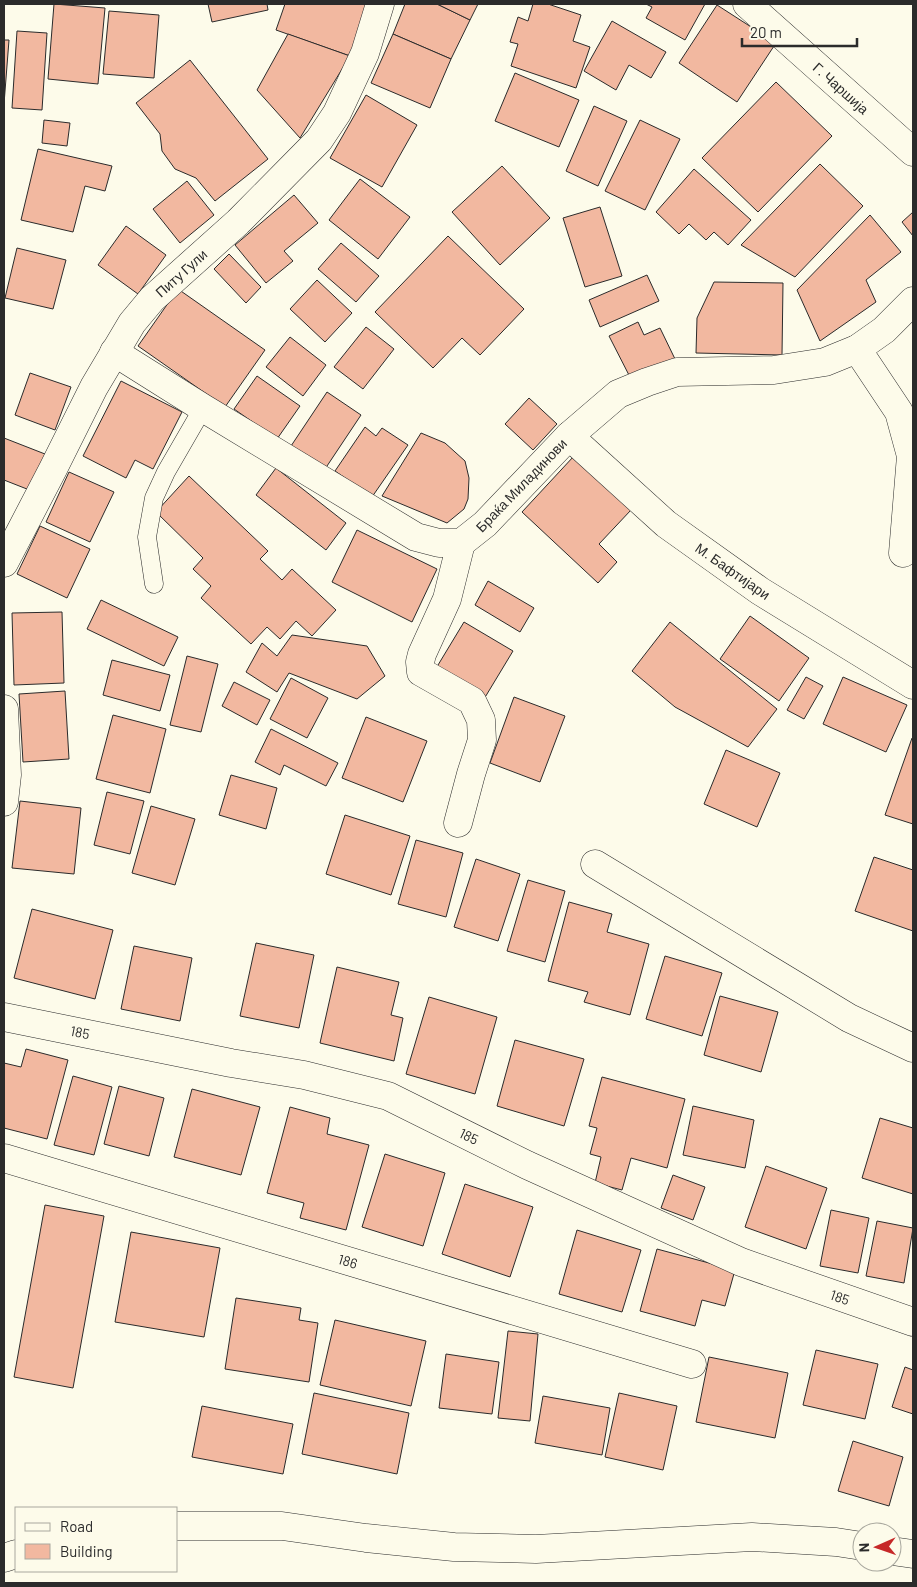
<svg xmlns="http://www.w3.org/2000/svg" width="917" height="1587" viewBox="0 0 917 1587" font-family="Barlow,sans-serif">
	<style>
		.building { fill: #f2b8a0; stroke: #2b2b2b }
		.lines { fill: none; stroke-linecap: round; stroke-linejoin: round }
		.service-casing { stroke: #2b2b2b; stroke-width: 19 }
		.minor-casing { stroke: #2b2b2b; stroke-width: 29 }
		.tertiary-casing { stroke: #2b2b2b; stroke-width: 29 }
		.secondary-casing { stroke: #2b2b2b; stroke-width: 29 }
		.service { stroke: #fdfbea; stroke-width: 18 }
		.minor { stroke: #fdfbea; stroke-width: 28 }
		.tertiary { stroke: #fdfbea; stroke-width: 28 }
		.secondary { stroke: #fdfbea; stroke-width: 28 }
		.labels { text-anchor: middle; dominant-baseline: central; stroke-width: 4; stroke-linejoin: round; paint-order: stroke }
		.street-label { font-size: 14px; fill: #2b2b2b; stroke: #fdfbea }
	</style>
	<rect width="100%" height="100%" fill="#fdfbea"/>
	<g class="building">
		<path d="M 54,4 L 105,8 L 98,84 L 48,79 Z"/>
		<path d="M 208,4 L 267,4 L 268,10 L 212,22 Z"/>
		<path d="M 285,4 L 369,4 L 350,56 L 276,30 Z"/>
		<path d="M 405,4 L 437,4 L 470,20 L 451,59 L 393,34 Z"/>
		<path d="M 437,4 L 478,4 L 470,20 Z"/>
		<path d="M 533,4 L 548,4 L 581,15 L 573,41 L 590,47 L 576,88 L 511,66 L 518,44 L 510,42 L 518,17 L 528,21 Z"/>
		<path d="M 646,4 L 705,4 L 685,40 L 646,18 L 652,7 Z"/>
		<path d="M 717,5 L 776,43 L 737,102 L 679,63 Z"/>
		<path d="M 109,11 L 159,15 L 154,78 L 103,74 Z"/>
		<path d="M 612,21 L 666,52 L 651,78 L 629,65 L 616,90 L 584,71 Z"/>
		<path d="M 17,31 L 47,33 L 42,110 L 12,108 Z"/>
		<path d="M 288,34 L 350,56 L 300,138 L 257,90 Z"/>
		<path d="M 393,34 L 451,59 L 430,108 L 371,83 Z"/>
		<path d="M 4,40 L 9,40 L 4,104 Z"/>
		<path d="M 190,60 L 268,159 L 215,201 L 196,178 L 175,169 L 162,151 L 160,134 L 136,103 Z"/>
		<path d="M 515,73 L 579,100 L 559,147 L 495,121 Z"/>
		<path d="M 776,82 L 832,136 L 758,212 L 702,158 Z"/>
		<path d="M 366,95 L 417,125 L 382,187 L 330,158 Z"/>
		<path d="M 594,106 L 627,121 L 598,186 L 566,171 Z"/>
		<path d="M 44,120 L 70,123 L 67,146 L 42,143 Z"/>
		<path d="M 640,120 L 680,139 L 645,210 L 605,191 Z"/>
		<path d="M 38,149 L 112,166 L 105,191 L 85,186 L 73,232 L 21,220 Z"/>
		<path d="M 820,164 L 863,206 L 795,277 L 741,245 Z"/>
		<path d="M 502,166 L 550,218 L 500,265 L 452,212 Z"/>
		<path d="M 694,169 L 751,220 L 728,245 L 714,232 L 706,240 L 689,224 L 679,234 L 656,212 Z"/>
		<path d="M 360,179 L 410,217 L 378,259 L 329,220 Z"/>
		<path d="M 187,181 L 214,215 L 180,243 L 153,209 Z"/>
		<path d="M 294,195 L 318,223 L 284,251 L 293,261 L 266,283 L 235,245 Z"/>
		<path d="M 600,207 L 622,276 L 585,287 L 563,218 Z"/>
		<path d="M 913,212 L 913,236 L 902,222 Z"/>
		<path d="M 870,215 L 901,252 L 866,280 L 876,302 L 820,341 L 797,290 Z"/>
		<path d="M 126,226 L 166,255 L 138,294 L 98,265 Z"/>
		<path d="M 448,236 L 524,309 L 480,355 L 462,338 L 433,368 L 375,312 Z"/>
		<path d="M 341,243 L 379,276 L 356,302 L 318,269 Z"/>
		<path d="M 17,248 L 66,260 L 53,309 L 5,298 Z"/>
		<path d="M 229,254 L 261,287 L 246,303 L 214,269 Z"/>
		<path d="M 647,275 L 659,301 L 600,327 L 589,300 Z"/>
		<path d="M 317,280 L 352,313 L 325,342 L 290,309 Z"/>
		<path d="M 714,282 L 783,283 L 782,355 L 696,353 L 697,318 Z"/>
		<path d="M 178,289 L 265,350 L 225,407 L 138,346 Z"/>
		<path d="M 638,322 L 644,335 L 660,328 L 675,359 L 632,381 L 609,336 Z"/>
		<path d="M 366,327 L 394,349 L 363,389 L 334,367 Z"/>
		<path d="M 290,337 L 326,365 L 303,396 L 266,367 Z"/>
		<path d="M 30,373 L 71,387 L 55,430 L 15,415 Z"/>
		<path d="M 257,376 L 300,406 L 277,439 L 234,409 Z"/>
		<path d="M 121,381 L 182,412 L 153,469 L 135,460 L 126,478 L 83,456 Z"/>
		<path d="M 327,392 L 361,415 L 325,469 L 291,446 Z"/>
		<path d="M 529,398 L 557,424 L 533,450 L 505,424 Z"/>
		<path d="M 365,427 L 376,436 L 382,428 L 408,445 L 372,497 L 335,471 Z"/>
		<path d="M 421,433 L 445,443 L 465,461 L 469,478 L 468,499 L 464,509 L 447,523 L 382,496 Z"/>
		<path d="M 4,438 L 45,454 L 32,491 L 4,480 Z"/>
		<path d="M 574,456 L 631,510 L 599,544 L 617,562 L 598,583 L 522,512 Z"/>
		<path d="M 276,468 L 346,523 L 326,550 L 256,495 Z"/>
		<path d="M 69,472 L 114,492 L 90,542 L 46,522 Z"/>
		<path d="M 189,476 L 268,551 L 260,559 L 282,580 L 292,569 L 336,610 L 312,636 L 296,621 L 280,639 L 267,627 L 251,644 L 201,598 L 211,586 L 193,569 L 203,558 L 156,512 Z"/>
		<path d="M 40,526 L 90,549 L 67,598 L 17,574 Z"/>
		<path d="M 357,530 L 437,569 L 412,622 L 332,582 Z"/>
		<path d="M 488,581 L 534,608 L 520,632 L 475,605 Z"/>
		<path d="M 101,600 L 178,637 L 164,666 L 87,629 Z"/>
		<path d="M 62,612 L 64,683 L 14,685 L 12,613 Z"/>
		<path d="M 750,616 L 809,658 L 779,701 L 720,659 Z"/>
		<path d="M 464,622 L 513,651 L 484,699 L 435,670 Z"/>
		<path d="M 670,622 L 777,709 L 748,747 L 675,707 L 632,671 Z"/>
		<path d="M 292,635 L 367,646 L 385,676 L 357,699 L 289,673 L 277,692 L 246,672 L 262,643 L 277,656 Z"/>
		<path d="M 187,656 L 218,664 L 201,732 L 170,725 Z"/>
		<path d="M 112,660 L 170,675 L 160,711 L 103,695 Z"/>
		<path d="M 806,677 L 823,686 L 804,719 L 787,710 Z"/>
		<path d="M 843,677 L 907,705 L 886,752 L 823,724 Z"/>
		<path d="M 291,678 L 328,698 L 307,738 L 270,719 Z"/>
		<path d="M 234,682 L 270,700 L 257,725 L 222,706 Z"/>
		<path d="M 65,691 L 69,759 L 23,762 L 19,694 Z"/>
		<path d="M 514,697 L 565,716 L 540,782 L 490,763 Z"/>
		<path d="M 113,715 L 166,729 L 150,793 L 96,779 Z"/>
		<path d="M 366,717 L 427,741 L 403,802 L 342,778 Z"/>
		<path d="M 271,729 L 338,763 L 326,786 L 284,765 L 280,775 L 255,762 Z"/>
		<path d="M 912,738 L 913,739 L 913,824 L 885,815 Z"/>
		<path d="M 726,750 L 780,773 L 757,827 L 704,804 Z"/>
		<path d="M 231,775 L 277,788 L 266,829 L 219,815 Z"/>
		<path d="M 107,792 L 144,801 L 130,854 L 94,845 Z"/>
		<path d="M 20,801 L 81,808 L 74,874 L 12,868 Z"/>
		<path d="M 151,806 L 195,819 L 175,885 L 132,873 Z"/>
		<path d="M 345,815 L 410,836 L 391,895 L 326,874 Z"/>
		<path d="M 416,840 L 463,853 L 446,917 L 398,904 Z"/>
		<path d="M 874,857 L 913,870 L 913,931 L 855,911 Z"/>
		<path d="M 476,859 L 520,874 L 498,941 L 454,927 Z"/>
		<path d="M 528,880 L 565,891 L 545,962 L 507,951 Z"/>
		<path d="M 569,902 L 612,914 L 607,932 L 649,944 L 630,1015 L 584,1002 L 588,992 L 548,981 Z"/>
		<path d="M 32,909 L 113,930 L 95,999 L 14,978 Z"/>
		<path d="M 256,943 L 314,955 L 299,1028 L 240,1016 Z"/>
		<path d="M 134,946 L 192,958 L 180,1021 L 121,1009 Z"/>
		<path d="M 665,956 L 722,973 L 702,1036 L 646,1019 Z"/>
		<path d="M 337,967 L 399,982 L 391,1015 L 403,1018 L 394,1061 L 320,1043 Z"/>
		<path d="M 720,996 L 778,1012 L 761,1072 L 704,1055 Z"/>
		<path d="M 429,997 L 497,1017 L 475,1094 L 406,1074 Z"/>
		<path d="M 515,1040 L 584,1059 L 564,1126 L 497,1106 Z"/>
		<path d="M 26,1049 L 68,1060 L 47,1139 L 4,1128 L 4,1063 L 21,1067 Z"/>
		<path d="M 73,1076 L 112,1087 L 94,1155 L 54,1145 Z"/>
		<path d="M 602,1077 L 685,1099 L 667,1168 L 631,1158 L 622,1190 L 595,1183 L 601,1157 L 590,1154 L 597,1128 L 589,1126 Z"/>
		<path d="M 119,1086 L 164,1098 L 149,1156 L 104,1144 Z"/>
		<path d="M 192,1089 L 260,1107 L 241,1175 L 174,1157 Z"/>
		<path d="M 693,1106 L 754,1120 L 745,1168 L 683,1155 Z"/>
		<path d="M 290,1107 L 330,1118 L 327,1134 L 369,1145 L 346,1230 L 300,1218 L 304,1203 L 267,1193 Z"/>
		<path d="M 880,1118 L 913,1128 L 913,1194 L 862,1178 Z"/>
		<path d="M 385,1154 L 445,1173 L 423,1246 L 362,1227 Z"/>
		<path d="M 766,1166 L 827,1188 L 806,1249 L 745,1227 Z"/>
		<path d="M 673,1175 L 705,1187 L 693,1220 L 661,1208 Z"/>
		<path d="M 465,1184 L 533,1207 L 510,1277 L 442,1254 Z"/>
		<path d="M 45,1205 L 104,1216 L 73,1388 L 14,1377 Z"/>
		<path d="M 831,1210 L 869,1218 L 858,1273 L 820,1266 Z"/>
		<path d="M 877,1221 L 913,1228 L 904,1283 L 866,1276 Z"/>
		<path d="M 577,1230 L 641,1250 L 622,1312 L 559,1294 Z"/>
		<path d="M 131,1232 L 220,1248 L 204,1337 L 115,1322 Z"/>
		<path d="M 657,1249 L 735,1270 L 725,1306 L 702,1300 L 695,1326 L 640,1311 Z"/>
		<path d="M 236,1298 L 301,1308 L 299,1320 L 318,1323 L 309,1382 L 225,1369 Z"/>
		<path d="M 335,1320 L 426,1341 L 411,1406 L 320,1385 Z"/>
		<path d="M 508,1331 L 538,1334 L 530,1421 L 498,1418 Z"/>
		<path d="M 816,1350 L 878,1364 L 865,1419 L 803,1405 Z"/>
		<path d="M 446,1354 L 499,1362 L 492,1414 L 439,1408 Z"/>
		<path d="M 709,1357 L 788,1373 L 775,1438 L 696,1422 Z"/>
		<path d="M 905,1367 L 913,1370 L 913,1414 L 892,1407 Z"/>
		<path d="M 314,1393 L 409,1413 L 397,1474 L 302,1454 Z"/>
		<path d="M 619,1393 L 677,1406 L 663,1470 L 605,1457 Z"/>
		<path d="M 543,1396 L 610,1408 L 602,1455 L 535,1443 Z"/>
		<path d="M 202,1406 L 293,1424 L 283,1474 L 192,1457 Z"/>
		<path d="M 853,1441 L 903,1457 L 889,1506 L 838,1491 Z"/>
	</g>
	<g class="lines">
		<g class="service-casing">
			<path id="service" d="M 154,584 L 147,537 L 154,498 L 166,472 L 203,408"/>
		</g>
		<g class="minor-casing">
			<g id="minor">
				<path d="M 857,349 L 899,412 L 911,456 L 903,553"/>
				<path d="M 114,352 L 203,408 L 416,537 L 439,543 L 461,543 L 485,524 L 569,436 L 618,394 L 647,382 L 677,372 L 774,370 L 825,362 L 857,349 L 884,330 L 913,301"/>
				<path d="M 569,436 L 666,524 L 760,591 L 913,685"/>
				<path d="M 4,709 L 7,775 L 4,802"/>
				<path d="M 458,823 L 471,774 L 482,740 L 481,720 L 472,701 L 421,672 L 420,662 L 422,654 L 447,599 L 461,543"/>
				<path d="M 595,864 L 849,1018 L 913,1048"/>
				<path d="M 4,1017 L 231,1063 L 304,1075 L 388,1096 L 527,1165 L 741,1262 L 913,1322"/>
				<path d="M 4,1158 L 692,1364"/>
			</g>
		</g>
		<g class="tertiary-casing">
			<g id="tertiary">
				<path d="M 747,4 L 913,152"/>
				<path d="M 4,563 L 53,469 L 94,387 L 132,323 L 152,299 L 238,222 L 319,140 L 337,113 L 365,53 L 380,4"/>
			</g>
		</g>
		<g class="secondary-casing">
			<g id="secondary">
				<path d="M 176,1526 L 282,1526 L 366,1538 L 454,1547 L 536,1549 L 752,1537 L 836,1542 L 862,1546"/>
				<path d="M 892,1551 L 913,1554"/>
				<path d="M 4,1558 L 16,1554"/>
			</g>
		</g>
		<use href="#service" class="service"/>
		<use href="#minor" class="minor"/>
		<use href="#tertiary" class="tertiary"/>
		<use href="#secondary" class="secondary"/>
	</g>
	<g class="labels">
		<g class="street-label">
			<text transform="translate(841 88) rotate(42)">Г. Чаршија</text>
			<text transform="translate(181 273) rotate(-42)">Питу Гули</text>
			<text transform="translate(521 485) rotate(-46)">Браќа Миладинови</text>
			<text transform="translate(733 571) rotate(35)">М. Бафтијари</text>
			<text transform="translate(80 1032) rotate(11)">185</text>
			<text transform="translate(469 1136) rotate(26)">185</text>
			<text transform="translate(348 1261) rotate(17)">186</text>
			<text transform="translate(840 1297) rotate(19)">185</text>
		</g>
	</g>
	<rect width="917" height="1587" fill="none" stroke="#2b2b2b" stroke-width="10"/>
	<rect x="15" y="1507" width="162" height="65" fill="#fdfbea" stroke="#a9a89e"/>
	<rect x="25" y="1523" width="25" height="8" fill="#fdfbea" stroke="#a9a89e"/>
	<text x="60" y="1532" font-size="15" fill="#2b2b2b">Road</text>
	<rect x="25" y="1544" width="25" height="15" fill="#f2b8a0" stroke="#a9a89e"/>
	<text x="60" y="1557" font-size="15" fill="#2b2b2b">Building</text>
	<g transform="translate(877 1547) rotate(268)"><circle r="24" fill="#fdfbea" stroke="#a9a89e"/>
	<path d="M0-4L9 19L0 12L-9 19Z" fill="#c62828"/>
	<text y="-8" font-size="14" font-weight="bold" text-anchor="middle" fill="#2b2b2b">N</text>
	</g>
	<path d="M742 38v8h115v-8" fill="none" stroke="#2b2b2b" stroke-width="2.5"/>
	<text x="750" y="38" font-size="15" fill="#2b2b2b" stroke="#fdfbea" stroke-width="4" paint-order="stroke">20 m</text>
</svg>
